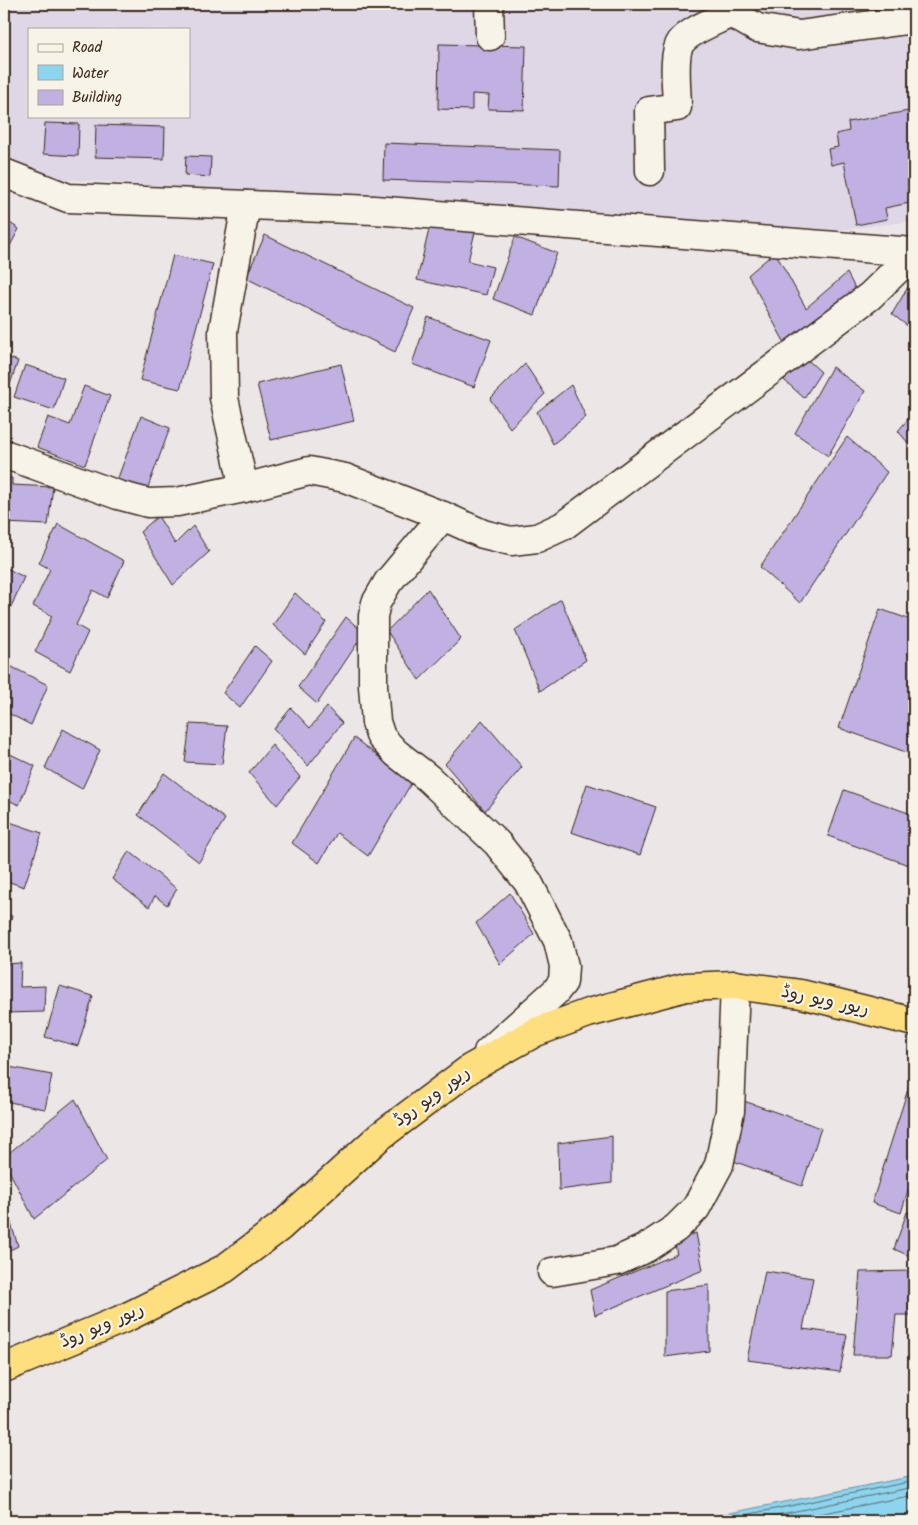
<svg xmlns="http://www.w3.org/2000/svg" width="918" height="1525" viewBox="0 0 918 1525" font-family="Kalam,'Playpen Sans Arabic',sans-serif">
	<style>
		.built { fill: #dfd6e6; fill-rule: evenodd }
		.water { fill: #8dd4ee; stroke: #6c909b }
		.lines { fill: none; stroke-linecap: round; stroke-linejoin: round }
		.shore { stroke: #5c6e71; stroke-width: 1 }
		.building { fill: #c0b1e2; stroke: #3b2a1e }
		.minor-casing { stroke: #3b2a1e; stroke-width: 31 }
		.highway-casing { stroke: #3b2a1e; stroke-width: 31 }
		.minor { stroke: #f7f3e8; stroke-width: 28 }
		.highway { stroke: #fedf80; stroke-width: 28 }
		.labels { text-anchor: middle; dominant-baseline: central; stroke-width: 4.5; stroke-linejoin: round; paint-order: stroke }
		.street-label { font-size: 18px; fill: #3b2a1e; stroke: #f7f3e8 }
	</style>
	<rect width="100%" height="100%" fill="#ece6e7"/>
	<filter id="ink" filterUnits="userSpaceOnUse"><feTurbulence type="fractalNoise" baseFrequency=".02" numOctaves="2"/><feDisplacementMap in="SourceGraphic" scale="10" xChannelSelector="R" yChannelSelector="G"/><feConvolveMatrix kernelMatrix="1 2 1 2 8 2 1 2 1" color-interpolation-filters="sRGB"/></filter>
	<g filter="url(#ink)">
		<path class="built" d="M 4,4 L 914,4 L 914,221 L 839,230 L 61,179 L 4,158 ZM 29,29 L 189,29 L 189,116 L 29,116 Z"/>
		<path class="water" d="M 914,1476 L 914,1521 L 690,1521 Z"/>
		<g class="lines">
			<g class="shore">
				<path d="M 715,1521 L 914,1481"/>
				<path d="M 747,1521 L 914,1487"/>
				<path d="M 784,1521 L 914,1495"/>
			</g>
		</g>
		<g class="building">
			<path d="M 439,44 L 526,46 L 524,110 L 488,109 L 489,95 L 472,94 L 472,110 L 438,109 Z"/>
			<path d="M 914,110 L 914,205 L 914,202 L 885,208 L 887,219 L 856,225 L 844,162 L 831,165 L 828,149 L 838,147 L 836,134 L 849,131 L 848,122 Z"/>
			<path d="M 45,123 L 79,124 L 78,156 L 43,154 Z"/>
			<path d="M 96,125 L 165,127 L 164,159 L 95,157 Z"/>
			<path d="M 384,143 L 560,150 L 559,186 L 383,180 Z"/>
			<path d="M 186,156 L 211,157 L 210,177 L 185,175 Z"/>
			<path d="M 432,217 L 476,228 L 468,261 L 493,267 L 486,295 L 417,280 Z"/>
			<path d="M 4,219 L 19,229 L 4,257 Z"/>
			<path d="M 265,235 L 414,308 L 395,352 L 246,278 Z"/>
			<path d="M 515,237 L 557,253 L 535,315 L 493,299 Z"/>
			<path d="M 775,252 L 806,308 L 847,273 L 856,290 L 787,347 L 748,275 Z"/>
			<path d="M 173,255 L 213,264 L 180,389 L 140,380 Z"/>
			<path d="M 914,277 L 914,331 L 892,314 Z"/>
			<path d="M 428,317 L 491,340 L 474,387 L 412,364 Z"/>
			<path d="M 801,354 L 821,372 L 804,398 L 784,380 Z"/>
			<path d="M 4,356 L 18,361 L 4,402 Z"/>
			<path d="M 341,364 L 354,421 L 271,440 L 257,384 Z"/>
			<path d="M 525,364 L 545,394 L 510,428 L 490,399 Z"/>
			<path d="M 25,365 L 64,378 L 54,410 L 14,397 Z"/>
			<path d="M 832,367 L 865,391 L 828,456 L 795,433 Z"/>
			<path d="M 571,385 L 586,417 L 553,444 L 537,412 Z"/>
			<path d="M 84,386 L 110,396 L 85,465 L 37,447 L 48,417 L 70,425 Z"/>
			<path d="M 914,412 L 914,450 L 898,431 Z"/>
			<path d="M 141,416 L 170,428 L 145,495 L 116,483 Z"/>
			<path d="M 847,437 L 887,472 L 800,603 L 760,567 Z"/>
			<path d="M 4,478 L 12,478 L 12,485 L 53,487 L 48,525 L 4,523 Z"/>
			<path d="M 158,516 L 175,544 L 193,526 L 209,552 L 173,585 L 140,532 Z"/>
			<path d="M 58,524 L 124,561 L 107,598 L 93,590 L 76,625 L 88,632 L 70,671 L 35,652 L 52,616 L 33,606 L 50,569 L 39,563 Z"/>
			<path d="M 4,567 L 24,577 L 11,607 L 4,603 Z"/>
			<path d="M 428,589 L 461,639 L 419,680 L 387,631 Z"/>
			<path d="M 295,593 L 326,622 L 305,654 L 273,625 Z"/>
			<path d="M 561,599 L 586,660 L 540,691 L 515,630 Z"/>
			<path d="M 880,609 L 914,621 L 914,755 L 839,728 Z"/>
			<path d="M 346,617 L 364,633 L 317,704 L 298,687 Z"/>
			<path d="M 255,646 L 272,661 L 240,708 L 223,693 Z"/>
			<path d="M 4,663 L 48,685 L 31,725 L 4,711 Z"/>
			<path d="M 327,707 L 342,723 L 308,766 L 274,729 L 291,708 L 310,728 Z"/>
			<path d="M 482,720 L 522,767 L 485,811 L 445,764 Z"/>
			<path d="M 190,724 L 227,726 L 222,764 L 185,762 Z"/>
			<path d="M 63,729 L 100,750 L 82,789 L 45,768 Z"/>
			<path d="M 354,738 L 412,782 L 368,856 L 337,833 L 319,863 L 292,843 Z"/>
			<path d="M 272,745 L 300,777 L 277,805 L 249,773 Z"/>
			<path d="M 4,751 L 35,766 L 19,805 L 4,798 Z"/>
			<path d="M 164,773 L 225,819 L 199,862 L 138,815 Z"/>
			<path d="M 587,784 L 656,807 L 640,855 L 571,832 Z"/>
			<path d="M 844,790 L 914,815 L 914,867 L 828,836 Z"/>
			<path d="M 7,821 L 42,833 L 24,887 L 4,880 L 4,831 Z"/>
			<path d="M 129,851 L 177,889 L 167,905 L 155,896 L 149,907 L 112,879 Z"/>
			<path d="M 510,893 L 534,934 L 500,964 L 476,923 Z"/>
			<path d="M 4,913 L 12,916 L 4,943 Z"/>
			<path d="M 21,963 L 20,987 L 45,986 L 44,1012 L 4,1013 L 4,964 Z"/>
			<path d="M 60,986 L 93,996 L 78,1046 L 45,1037 Z"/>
			<path d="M 9,1067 L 52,1075 L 45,1109 L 4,1101 L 4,1088 Z"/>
			<path d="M 914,1070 L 914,1171 L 901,1213 L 872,1203 Z"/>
			<path d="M 75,1099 L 107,1160 L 34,1219 L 4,1161 L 4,1157 Z"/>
			<path d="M 744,1101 L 821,1128 L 802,1186 L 725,1158 Z"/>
			<path d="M 612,1136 L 612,1183 L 559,1190 L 558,1143 Z"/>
			<path d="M 4,1201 L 18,1246 L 4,1253 Z"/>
			<path d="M 907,1212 L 914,1215 L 914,1258 L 894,1249 Z"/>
			<path d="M 696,1233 L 703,1270 L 595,1315 L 590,1290 L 677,1254 L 674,1242 Z"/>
			<path d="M 765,1271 L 813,1278 L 803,1329 L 847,1335 L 840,1372 L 747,1360 Z"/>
			<path d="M 914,1271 L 914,1315 L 896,1315 L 892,1355 L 853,1355 L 860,1272 Z"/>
			<path d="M 709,1285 L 709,1351 L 665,1357 L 665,1291 Z"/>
		</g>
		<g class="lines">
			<g class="minor-casing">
				<g id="minor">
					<path d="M 489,4 L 490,36"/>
					<path d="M 723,4 L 731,13 L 757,28 L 799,35 L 914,19"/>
					<path d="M 650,171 L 649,111 L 677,107 C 677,91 672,54 681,42 C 690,30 718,20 731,13"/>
					<path d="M 4,173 L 68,198 L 374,210 L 914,252"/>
					<path d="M 4,454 L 118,495 L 148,503 L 177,502 L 244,488 L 309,471 L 345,478 L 443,516 L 483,534 L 511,541 L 537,538 L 563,526 L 870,296 L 914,253"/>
					<path d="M 244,488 L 224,398 L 223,331 L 246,205"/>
					<path d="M 443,516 L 388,582 L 376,603 L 373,616 L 373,686 L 376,722 L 381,737 L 396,753 L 428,778 L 497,843 L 528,882 L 558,941 L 564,966 L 563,982 L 555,992 L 488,1052"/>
					<path d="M 552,1272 L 617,1261 L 646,1248 L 676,1228 L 696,1208 L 719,1165 L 730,1111 L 735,985"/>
				</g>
			</g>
			<g class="highway-casing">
				<path id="highway" d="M 4,1368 L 125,1318 L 224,1269 L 280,1227 L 379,1137 L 471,1068 L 536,1032 L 588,1013 L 686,987 L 735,985 L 801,994 L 914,1022"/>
			</g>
			<use href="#minor" class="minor"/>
			<use href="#highway" class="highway"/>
		</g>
	</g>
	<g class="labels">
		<g class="street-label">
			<text transform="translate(825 1001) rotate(12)">ریور ویو روڈ</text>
			<text transform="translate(432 1097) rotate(-36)">ریور ویو روڈ</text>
			<text transform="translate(102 1326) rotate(-23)">ریور ویو روڈ</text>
		</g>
	</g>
	<rect width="918" height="1525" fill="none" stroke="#f7f3e8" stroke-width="20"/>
	<rect x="10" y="10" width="898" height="1505" fill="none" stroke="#3b2a1e" stroke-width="2" filter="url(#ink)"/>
	<rect x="28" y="28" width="162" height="90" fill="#f7f3e8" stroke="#aca397"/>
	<rect x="38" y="44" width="25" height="8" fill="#f7f3e8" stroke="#aca397"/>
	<text x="72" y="52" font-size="15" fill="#3b2a1e">Road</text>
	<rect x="38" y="65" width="25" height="15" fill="#8dd4ee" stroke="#aca397"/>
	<text x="72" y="78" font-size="15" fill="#3b2a1e">Water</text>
	<rect x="38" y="90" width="25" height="15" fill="#c0b1e2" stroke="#aca397"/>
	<text x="72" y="102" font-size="15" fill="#3b2a1e">Building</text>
</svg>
